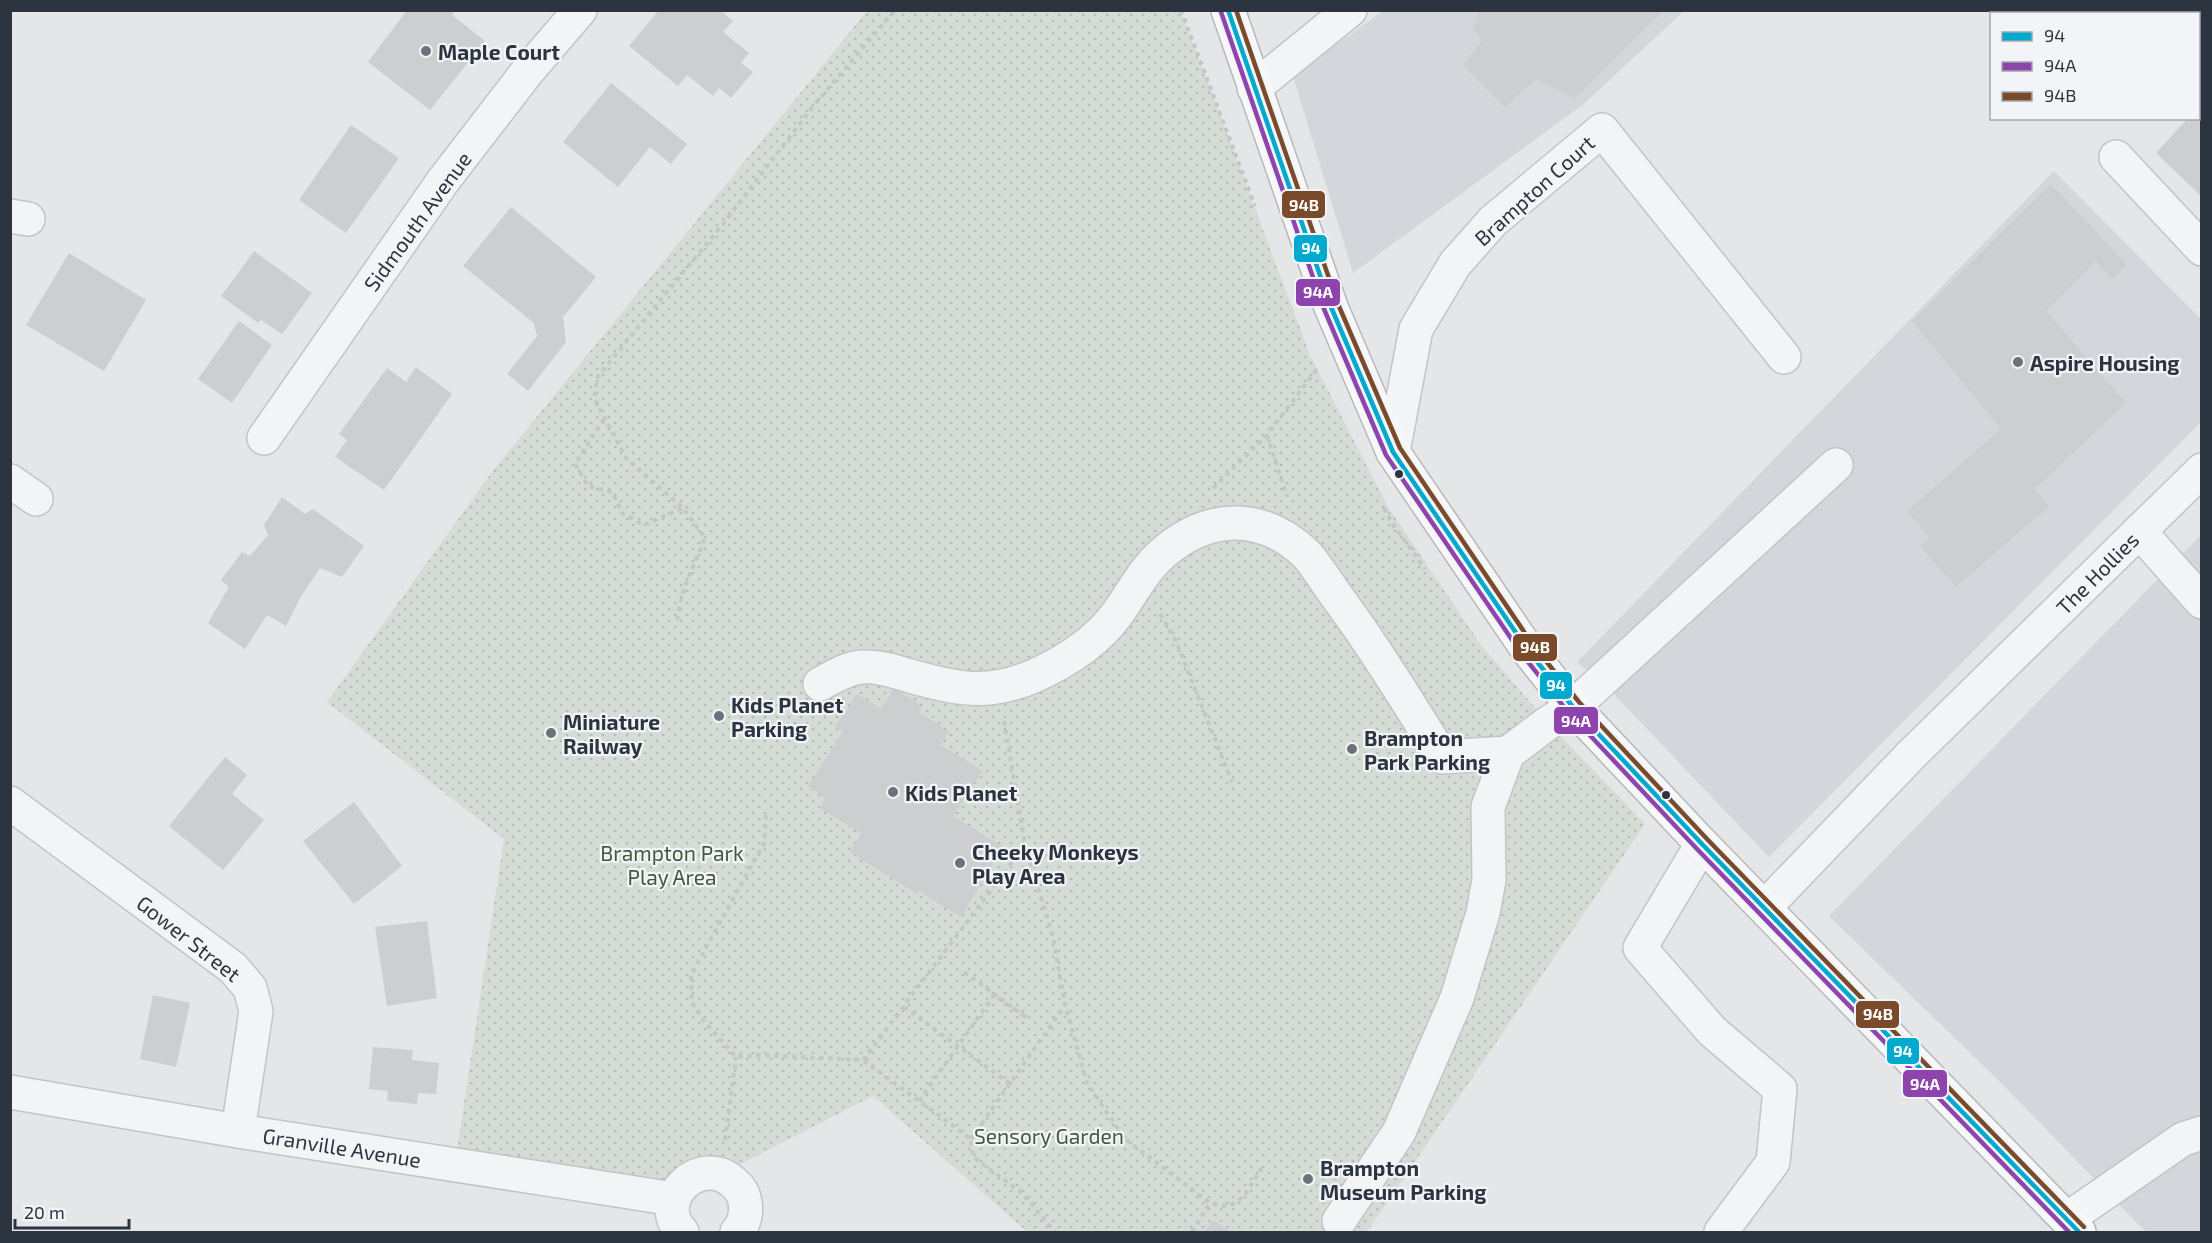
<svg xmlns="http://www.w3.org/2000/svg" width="2212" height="1243" viewBox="0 0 2212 1243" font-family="'Exo 2',sans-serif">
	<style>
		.built { fill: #d3d6db }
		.park { fill: url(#park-dots) }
		.building { fill: #ccced0 }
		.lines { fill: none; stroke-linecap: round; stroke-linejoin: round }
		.minor-casing { stroke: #c2c4c6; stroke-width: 36 }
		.highway-casing { stroke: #b6b9bc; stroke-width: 36 }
		.path { stroke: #c4c6c8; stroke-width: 4; stroke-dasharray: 4.5 4.5; stroke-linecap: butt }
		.minor { stroke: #f3f4f5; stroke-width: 33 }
		.highway { stroke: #f7f7f7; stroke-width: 33 }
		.bus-1-casing { stroke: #f2f4f7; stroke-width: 9 }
		.bus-2-casing { stroke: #f2f4f7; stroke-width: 9 }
		.bus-3-casing { stroke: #f2f4f7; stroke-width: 9 }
		.bus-1 { stroke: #00a9ce; stroke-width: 4.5 }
		.bus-2 { stroke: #8e44ad; stroke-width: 4.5 }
		.bus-3 { stroke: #7a4b2a; stroke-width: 4.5 }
		.poi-dot { fill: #6c727b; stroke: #f2f4f7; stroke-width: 2 }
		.bus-dot { fill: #2c3440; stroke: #f2f4f7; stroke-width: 2 }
		.labels { text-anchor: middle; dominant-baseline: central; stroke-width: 4.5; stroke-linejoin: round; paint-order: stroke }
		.poi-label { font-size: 21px; font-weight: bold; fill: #2c3440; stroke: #f2f4f7; text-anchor: start }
		.street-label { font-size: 21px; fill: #2c3440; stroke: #f2f4f7 }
		.park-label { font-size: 21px; fill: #425a3b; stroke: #f2f4f7 }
		.line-badge { stroke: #f2f4f7; stroke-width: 2 }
		.badge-label { font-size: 16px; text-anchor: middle; font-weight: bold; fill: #fff }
	</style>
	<defs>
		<pattern id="park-dots" width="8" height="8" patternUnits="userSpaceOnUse" patternTransform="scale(1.5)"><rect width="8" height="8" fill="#d5dcd5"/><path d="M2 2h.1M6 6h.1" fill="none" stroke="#b7bdb8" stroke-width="1.8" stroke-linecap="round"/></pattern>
	</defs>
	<rect width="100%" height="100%" fill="#e4e6e8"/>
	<g class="built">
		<path d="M 1383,11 L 1684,11 L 1585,103 L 1353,273 L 1293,76 Z"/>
		<path d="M 2054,171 L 2201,319 L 2201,422 L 1769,857 L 1607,687 L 1577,662 Z"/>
		<path d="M 2201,535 L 2201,1232 L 2146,1232 L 2001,1083 L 1829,916 Z"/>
	</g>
	<path class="park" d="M 867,11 L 1181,11 L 1310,355 L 1388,507 L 1481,645 L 1548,723 L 1645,824 L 1367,1232 L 1027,1232 L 873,1096 L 721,1174 L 677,1194 L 456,1157 L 504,839 L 327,702 L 492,472 Z"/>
	<g class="building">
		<path d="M 407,10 L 455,10 L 452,15 L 485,41 L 430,110 L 368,62 Z"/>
		<path d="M 659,10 L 720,10 L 733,21 L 723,32 L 749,53 L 741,63 L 753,72 L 731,98 L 719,88 L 713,96 L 687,75 L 678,86 L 629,46 Z"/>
		<path d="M 1480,10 L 1664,10 L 1575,98 L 1536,79 L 1505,107 L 1463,65 L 1482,41 L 1473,28 Z"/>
		<path d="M 611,83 L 687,144 L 671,164 L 650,147 L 618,187 L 563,142 Z"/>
		<path d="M 2202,105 L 2202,197 L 2156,153 L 2188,118 L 2199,118 L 2199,108 Z"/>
		<path d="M 351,125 L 399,158 L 346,233 L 299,200 Z"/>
		<path d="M 2051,184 L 2127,265 L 2112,279 L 2096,262 L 2046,311 L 2126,403 L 2035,489 L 2049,506 L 1956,587 L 1920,546 L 1929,537 L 1907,511 L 2001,429 L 1912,321 Z"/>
		<path d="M 511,207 L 596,277 L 563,317 L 566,342 L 528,391 L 507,374 L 537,336 L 534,323 L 463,266 Z"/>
		<path d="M 254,251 L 312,293 L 282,334 L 261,320 L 258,323 L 221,296 Z"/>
		<path d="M 69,253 L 146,300 L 104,371 L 26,325 Z"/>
		<path d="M 239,321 L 272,345 L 232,403 L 198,379 Z"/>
		<path d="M 416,367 L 452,394 L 384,490 L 335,457 L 347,440 L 339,434 L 387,368 L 406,382 Z"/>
		<path d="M 282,497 L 305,514 L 313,509 L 364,546 L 342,577 L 320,568 L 300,598 L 286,626 L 267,615 L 245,649 L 208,623 L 229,587 L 221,580 L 242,552 L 250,556 L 268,535 L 264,525 Z"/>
		<path d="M 894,688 L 922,706 L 919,712 L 949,732 L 941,745 L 982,771 L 953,816 L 1003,847 L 961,917 L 919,891 L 917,894 L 850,852 L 861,833 L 820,808 L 826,798 L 808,786 L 843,732 L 835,727 L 857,694 L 881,709 Z"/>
		<path d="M 225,757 L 247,775 L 232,794 L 264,820 L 223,870 L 169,826 Z"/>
		<path d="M 354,802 L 402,866 L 354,904 L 303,841 Z"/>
		<path d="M 427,921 L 437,998 L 387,1006 L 375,927 Z"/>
		<path d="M 153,995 L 190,1003 L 176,1067 L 140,1059 Z"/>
		<path d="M 373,1047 L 413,1050 L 412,1060 L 439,1063 L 436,1094 L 418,1093 L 417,1104 L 387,1101 L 388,1091 L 369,1089 Z"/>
		<path d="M 1213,1220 L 1231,1232 L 1204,1232 Z"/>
	</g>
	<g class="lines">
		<g class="minor-casing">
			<g id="minor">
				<path d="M 1254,88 L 1350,10"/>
				<path d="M 2116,157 L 2202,249"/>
				<path d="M 10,216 L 28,219"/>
				<path d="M 264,438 L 443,181 L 527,72 L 580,10"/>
				<path d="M 1393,452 L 1416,329 L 1455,264 L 1493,221 L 1602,130 L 1784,357"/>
				<path d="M 10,481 L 36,499"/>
				<path d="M 2139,531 L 2202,602"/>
				<path d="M 820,684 C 833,677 847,668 862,667 C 879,666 894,671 910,676 C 956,689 988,696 1034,676 C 1065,662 1096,643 1117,614 C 1132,594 1143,570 1163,553 C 1208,514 1261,512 1305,553 C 1312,559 1316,568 1322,575 C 1332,590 1343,605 1353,619 C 1385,664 1413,710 1442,757 L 1508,753 L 1548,723 L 1573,707 L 1836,465"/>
				<path d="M 10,803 L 233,968 L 250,988 L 256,1011 L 238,1131"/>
				<path d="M 1702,844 L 1640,948 L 1712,1031 L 1780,1089 L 1773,1162 L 1721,1232"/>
				<path d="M 1765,907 L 1912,754 L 2202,470"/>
				<path d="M 10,1092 L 238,1131 L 674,1199"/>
				<path d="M 2067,1219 L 2183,1139 L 2202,1133"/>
				<path d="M 1339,1221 L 1399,1132 L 1457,998 L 1483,913 L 1489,880 L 1488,807 L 1508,753"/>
				<path d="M 682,1232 C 651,1200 701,1152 734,1183 C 740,1188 744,1195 745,1202 C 747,1213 744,1225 737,1232"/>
			</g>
		</g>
		<g class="highway-casing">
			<path id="highway" d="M 1228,10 L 1331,307 L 1393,452 L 1527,649 L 1573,707 L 1702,844 L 2079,1232"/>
		</g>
		<g class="path">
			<path d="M 1181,10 L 1255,206"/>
			<path d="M 604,419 L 575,464 L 588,486 L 612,492 L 623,514 L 644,525 L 683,508"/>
			<path d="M 1267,435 L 1287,497"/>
			<path d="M 1213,488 L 1267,435 L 1317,369"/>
			<path d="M 1384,508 L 1392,523 L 1425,569"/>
			<path d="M 1160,614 L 1176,641 L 1232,782"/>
			<path d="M 677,620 L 684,588 L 705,538 L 683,508 L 626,458 L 594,398 L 598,376 L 723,224 L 815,104 L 895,10"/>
			<path d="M 1004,721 L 1025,845 L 1053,937 L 1065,1004 L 1087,1083 L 1124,1138 L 1210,1203 C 1240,1214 1247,1189 1262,1168"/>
			<path d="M 766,815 L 764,843 L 691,975 L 692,1003 L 703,1020 L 736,1057 L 759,1055 L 863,1060 L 971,1139 L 973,1157 L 1022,1193 L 1055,1232"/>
			<path d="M 904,1007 L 1010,1084"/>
			<path d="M 863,1060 L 1025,845"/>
			<path d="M 919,1101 L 994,995 L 1027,1018 L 964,972"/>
			<path d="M 971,1139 L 1065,1005"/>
			<path d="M 725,1140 L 736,1057"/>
			<path d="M 1192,1232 L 1210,1203"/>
		</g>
		<use href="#minor" class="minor"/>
		<use href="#highway" class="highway"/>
		<g class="bus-1-casing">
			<path id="bus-1" d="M 1228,10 L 1331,307 L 1393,452 L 1527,649 L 1573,707 L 1702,844 L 2079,1232"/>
		</g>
		<g class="bus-2-casing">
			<path id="bus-2" d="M 1221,12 L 1324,309 L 1386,455 L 1521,653 L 1568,712 L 1697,849 L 2069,1232"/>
		</g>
		<g class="bus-3-casing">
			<path id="bus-3" d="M 1236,10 L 1338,304 L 1400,448 L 1533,645 L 1579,702 L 1707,839 L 2084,1227"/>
		</g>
		<use href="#bus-1" class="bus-1"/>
		<use href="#bus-2" class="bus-2"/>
		<use href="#bus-3" class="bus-3"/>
	</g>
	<g class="poi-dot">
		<circle cx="426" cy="51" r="6"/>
		<circle cx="2018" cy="362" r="6"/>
		<circle cx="719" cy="716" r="6"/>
		<circle cx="551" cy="733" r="6"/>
		<circle cx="1352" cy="749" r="6"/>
		<circle cx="893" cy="792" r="6"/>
		<circle cx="960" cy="863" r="6"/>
		<circle cx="1308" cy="1179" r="6"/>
	</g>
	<g class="bus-dot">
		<circle cx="1399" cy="474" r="5"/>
		<circle cx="1666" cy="795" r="5"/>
	</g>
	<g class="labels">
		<g class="poi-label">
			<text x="438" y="51">Maple Court</text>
			<text x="2030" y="362">Aspire Housing</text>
			<text x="731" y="704">Kids Planet<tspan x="731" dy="24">Parking</tspan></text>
			<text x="563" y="721">Miniature<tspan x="563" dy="24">Railway</tspan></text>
			<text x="1364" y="737">Brampton<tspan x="1364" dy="24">Park Parking</tspan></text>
			<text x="905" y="792">Kids Planet</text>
			<text x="972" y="851">Cheeky Monkeys<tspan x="972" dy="24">Play Area</tspan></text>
			<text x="1320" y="1167">Brampton<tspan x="1320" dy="24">Museum Parking</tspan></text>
		</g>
		<g class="street-label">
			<text transform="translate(1534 190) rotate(-42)">Brampton Court</text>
			<text transform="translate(417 221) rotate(-54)">Sidmouth Avenue</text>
			<text transform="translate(2097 573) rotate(-45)">The Hollies</text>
			<text transform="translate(189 938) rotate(38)">Gower Street</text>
			<text transform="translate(342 1147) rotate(9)">Granville Avenue</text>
		</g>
		<g class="park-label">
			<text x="672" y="852">Brampton Park<tspan x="672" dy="24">Play Area</tspan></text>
			<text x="1049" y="1135">Sensory Garden</text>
		</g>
	</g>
	<g class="line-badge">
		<rect x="1281" y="190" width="45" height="29" rx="6" fill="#7a4b2a"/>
		<rect x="1293" y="234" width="35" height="29" rx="6" fill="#00a9ce"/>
		<rect x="1295" y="278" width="46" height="29" rx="6" fill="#8e44ad"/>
		<rect x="1512" y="633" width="46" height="29" rx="6" fill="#7a4b2a"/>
		<rect x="1539" y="671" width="34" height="29" rx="6" fill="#00a9ce"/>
		<rect x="1553" y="706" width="46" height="29" rx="6" fill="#8e44ad"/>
		<rect x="1855" y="1000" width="45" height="29" rx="6" fill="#7a4b2a"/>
		<rect x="1886" y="1037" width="34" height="28" rx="6" fill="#00a9ce"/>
		<rect x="1902" y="1069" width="46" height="29" rx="6" fill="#8e44ad"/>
	</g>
	<g class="badge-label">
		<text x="1304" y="211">94B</text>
		<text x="1311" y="254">94</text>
		<text x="1318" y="298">94A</text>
		<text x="1535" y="653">94B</text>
		<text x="1556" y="691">94</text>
		<text x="1576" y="727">94A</text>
		<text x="1878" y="1020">94B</text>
		<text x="1903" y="1057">94</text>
		<text x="1925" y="1090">94A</text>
	</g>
	<rect width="2212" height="1243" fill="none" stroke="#2c3440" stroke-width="24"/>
	<rect x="1990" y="12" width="210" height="108" fill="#f2f4f7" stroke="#a3a7ae" stroke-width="1.5"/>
	<rect x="2002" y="32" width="30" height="9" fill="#00a9ce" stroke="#a3a7ae" stroke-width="1.5"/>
	<text x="2044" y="42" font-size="18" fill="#2c3440">94</text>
	<rect x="2002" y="62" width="30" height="9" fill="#8e44ad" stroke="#a3a7ae" stroke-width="1.5"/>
	<text x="2044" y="72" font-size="18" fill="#2c3440">94A</text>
	<rect x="2002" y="92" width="30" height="9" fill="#7a4b2a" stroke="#a3a7ae" stroke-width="1.5"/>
	<text x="2044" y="102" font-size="18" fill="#2c3440">94B</text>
	<path d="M15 1219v9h114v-9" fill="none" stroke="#2c3440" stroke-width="3"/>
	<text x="24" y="1219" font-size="18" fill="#2c3440" stroke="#f2f4f7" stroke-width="4.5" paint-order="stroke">20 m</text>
</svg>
